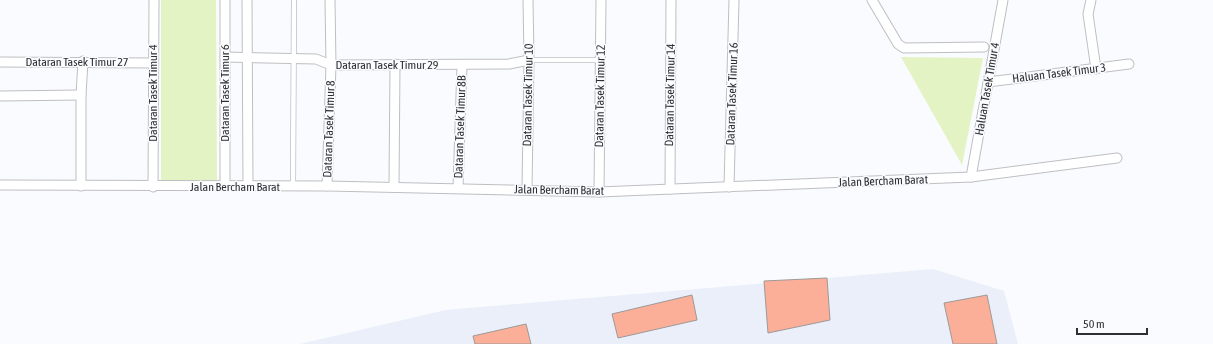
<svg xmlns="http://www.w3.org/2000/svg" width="1213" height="344" viewBox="0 0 1213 344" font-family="'Asap Condensed',sans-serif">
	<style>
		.built { fill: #eaeff9 }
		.green { fill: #e4f3c3 }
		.building { fill: #fcaf98; stroke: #9d9998 }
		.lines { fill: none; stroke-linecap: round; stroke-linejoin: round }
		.lane-casing { stroke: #bebfc3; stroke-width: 6 }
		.street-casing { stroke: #bebfc3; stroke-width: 11 }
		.lane { stroke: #fff; stroke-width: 4.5 }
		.street { stroke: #fff; stroke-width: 9 }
		.labels { text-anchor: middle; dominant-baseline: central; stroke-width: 3; stroke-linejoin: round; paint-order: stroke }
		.street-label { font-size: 12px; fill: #2f2f31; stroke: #f9fbfe }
	</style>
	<rect width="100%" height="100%" fill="#f9fbfe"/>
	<path class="built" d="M 933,269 L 1004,291 L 1018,344 L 300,344 L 446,310 Z"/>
	<g class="green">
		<path d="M 161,0 L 216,0 L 217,181 L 161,182 Z"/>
		<path d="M 901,57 L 983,58 L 962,165 Z"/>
	</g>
	<g class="building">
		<path d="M 827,278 L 830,320 L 768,333 L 764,281 Z"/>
		<path d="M 692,295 L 697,320 L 618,338 L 612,314 Z"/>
		<path d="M 987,295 L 997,344 L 953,344 L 944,303 Z"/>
		<path d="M 526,324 L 531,344 L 475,344 L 473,336 Z"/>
	</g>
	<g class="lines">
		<g class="lane-casing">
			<g id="lane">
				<path d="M 529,60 L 601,60"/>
				<path d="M 293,186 L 294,0"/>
			</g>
		</g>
		<g class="street-casing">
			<g id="street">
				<path d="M 225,0 L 225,186"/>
				<path d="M 247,0 L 248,186"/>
				<path d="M 872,0 L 898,44 L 904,48 L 984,47"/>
				<path d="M 1091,0 L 1088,14 L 1096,69"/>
				<path d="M 225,57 L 316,59 L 331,65 L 509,64 L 529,60"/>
				<path d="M 0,62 L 153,63"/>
				<path d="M 988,82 L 1129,64"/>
				<path d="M 0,96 L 81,95"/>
				<path d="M 971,177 L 1003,0"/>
				<path d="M 0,185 L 327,186 L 599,192 L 971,177 L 1117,158"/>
				<path d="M 81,186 L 81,95 L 83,61"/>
				<path d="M 327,186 L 331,65 L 330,0"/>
				<path d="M 153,187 L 154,0"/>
				<path d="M 394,187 L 395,64"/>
				<path d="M 729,187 L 734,0"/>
				<path d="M 458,188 L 462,65"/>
				<path d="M 670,189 L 671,0"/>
				<path d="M 527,190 L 529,60 L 528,0"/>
				<path d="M 599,192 L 601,0"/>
			</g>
		</g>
		<use href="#lane" class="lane"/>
		<use href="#street" class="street"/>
	</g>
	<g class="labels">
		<g class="street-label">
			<text x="77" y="62">Dataran Tasek Timur 27</text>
			<text x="387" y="65">Dataran Tasek Timur 29</text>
			<text transform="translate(1059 73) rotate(-7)">Haluan Tasek Timur 3</text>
			<text transform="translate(987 89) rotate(-80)">Haluan Tasek Timur 4</text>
			<text transform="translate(153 93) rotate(-90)">Dataran Tasek Timur 4</text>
			<text transform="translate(225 93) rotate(-90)">Dataran Tasek Timur 6</text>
			<text transform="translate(732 94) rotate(-88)">Dataran Tasek Timur 16</text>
			<text transform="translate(528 95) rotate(-89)">Dataran Tasek Timur 10</text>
			<text transform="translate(670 95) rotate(-89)">Dataran Tasek Timur 14</text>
			<text transform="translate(600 96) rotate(-89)">Dataran Tasek Timur 12</text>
			<text transform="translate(460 127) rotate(-88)">Dataran Tasek Timur 8B</text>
			<text transform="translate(329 129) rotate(-88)">Dataran Tasek Timur 8</text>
			<text transform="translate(883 181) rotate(-2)">Jalan Bercham Barat</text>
			<text x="235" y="187">Jalan Bercham Barat</text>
			<text transform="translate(559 190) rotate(1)">Jalan Bercham Barat</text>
		</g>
	</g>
	<path d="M1077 328v6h70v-6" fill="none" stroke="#2f2f31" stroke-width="2"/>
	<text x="1083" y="328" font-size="12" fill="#2f2f31" stroke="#f9fbfe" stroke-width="3" paint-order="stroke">50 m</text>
</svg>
